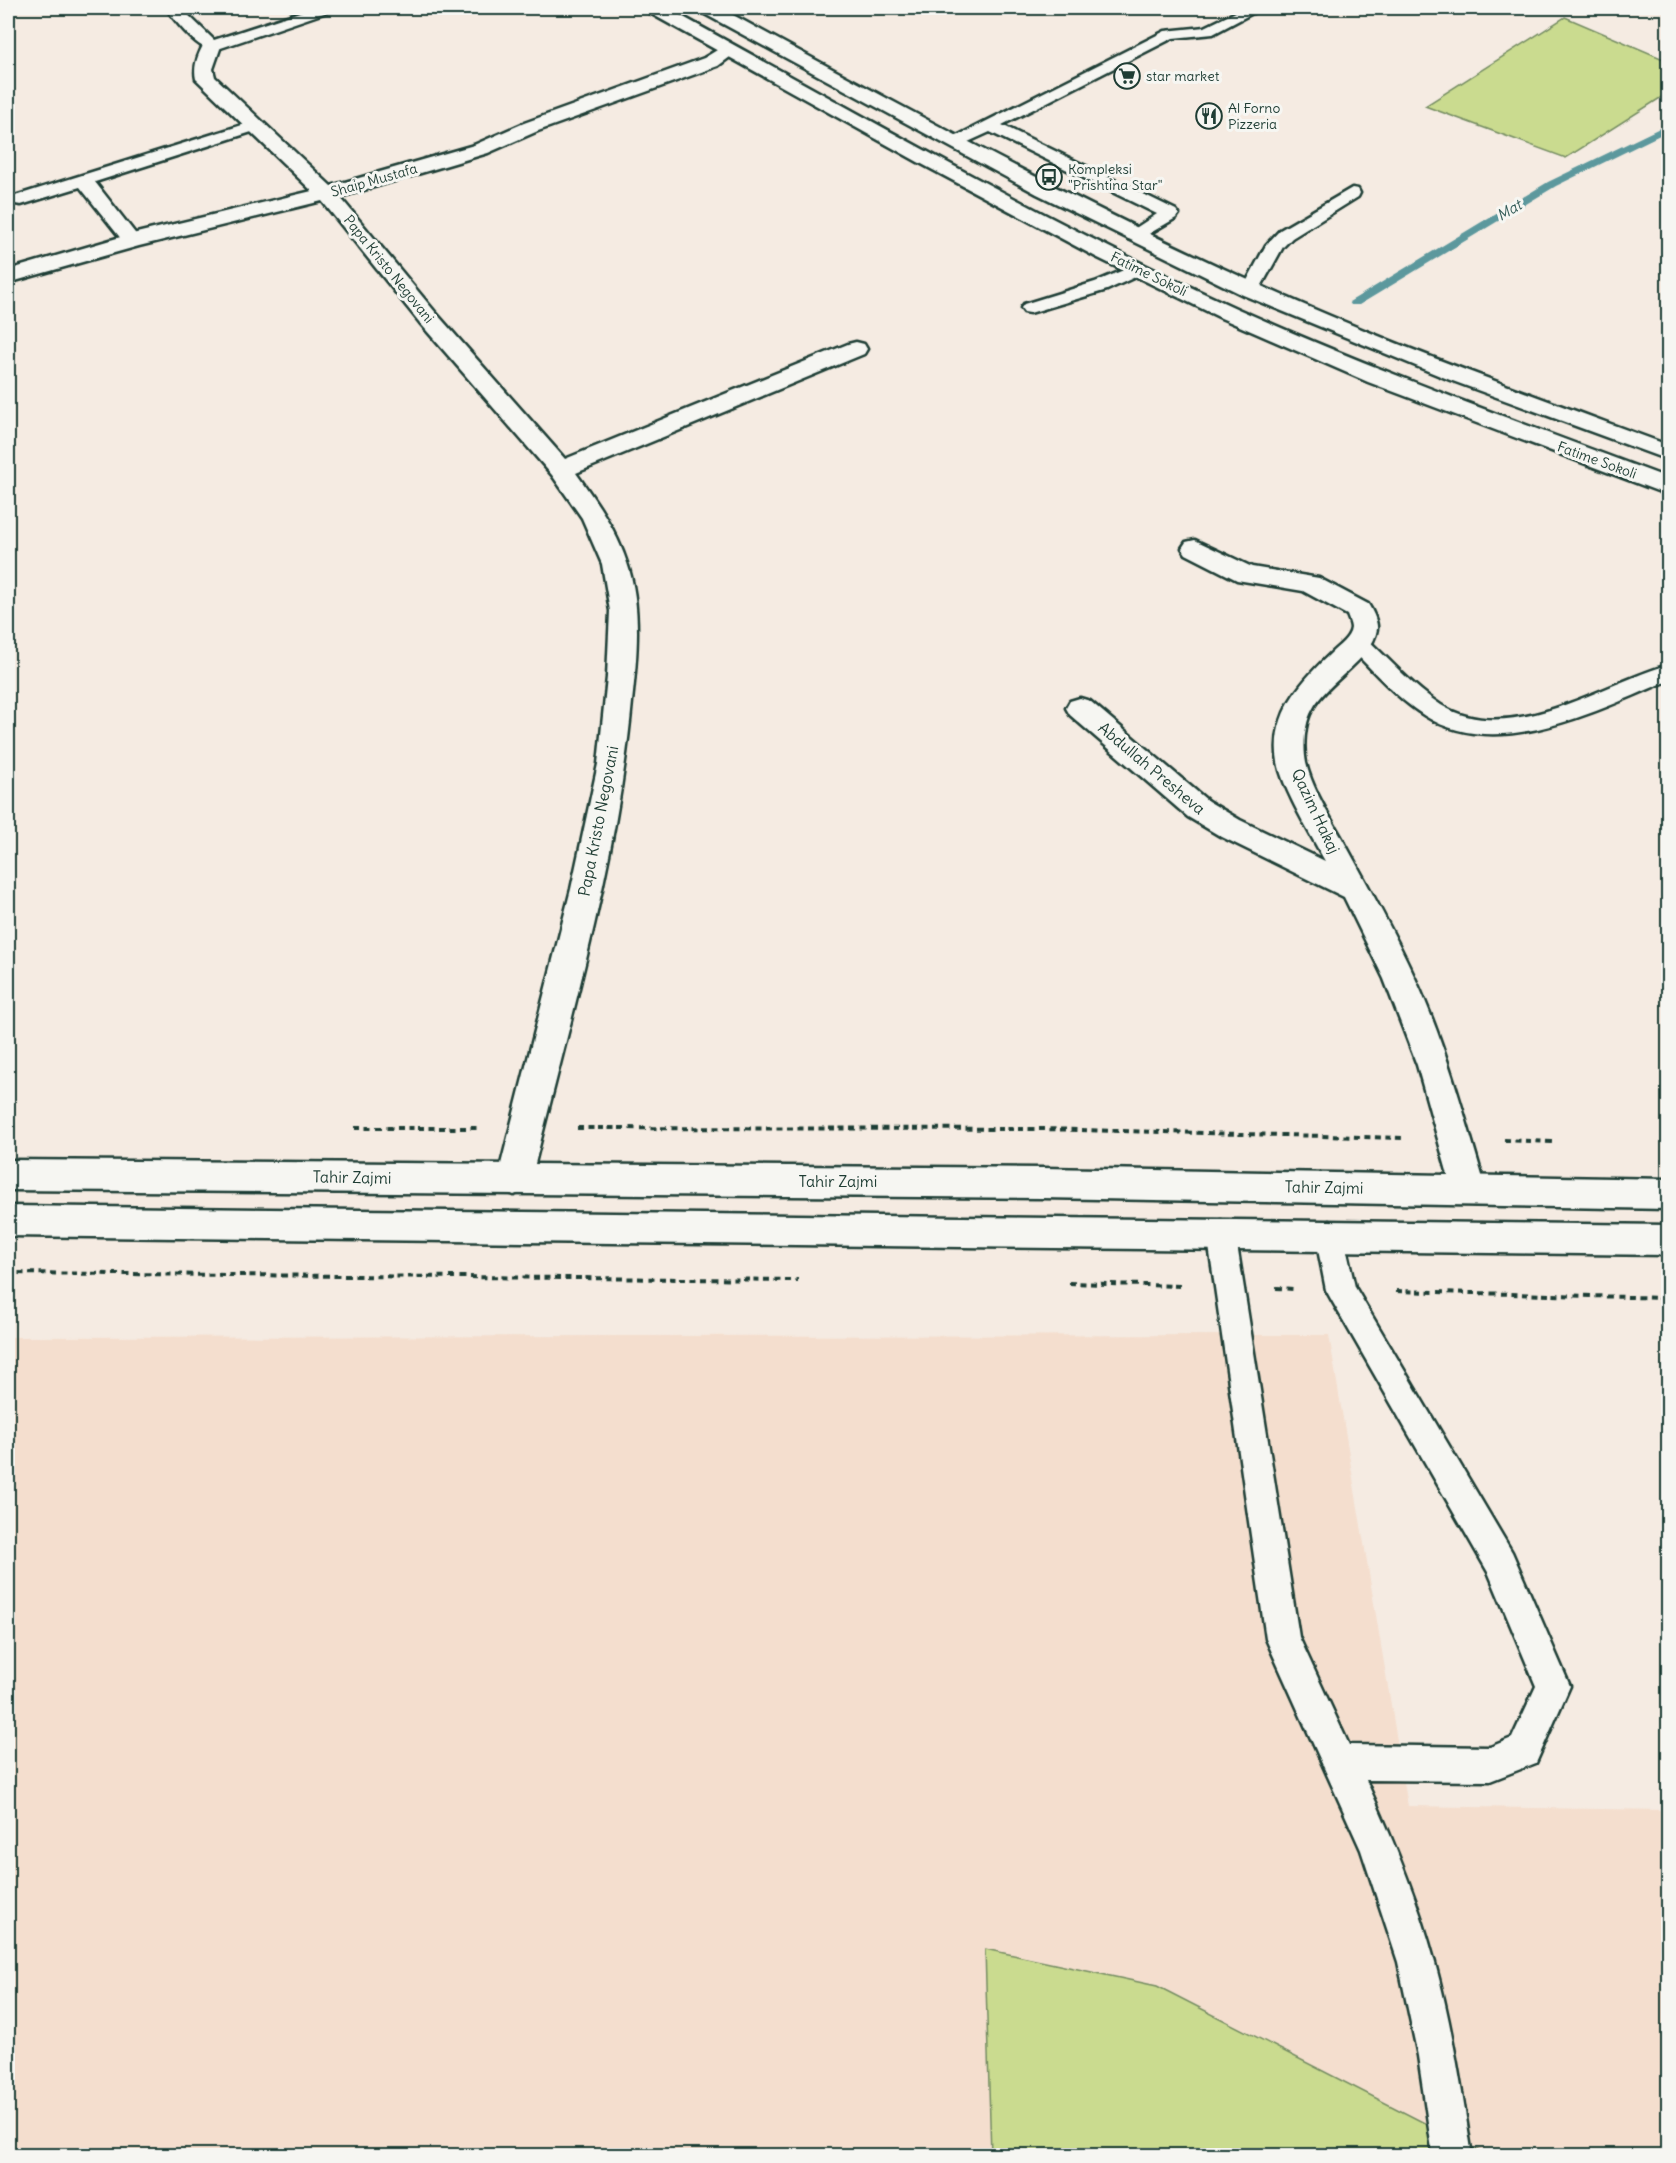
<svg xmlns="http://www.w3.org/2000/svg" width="1676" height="2163" viewBox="0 0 1676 2163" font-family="Delius,sans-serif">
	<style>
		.built { fill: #f4dece }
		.green { fill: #cadb8f; stroke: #748c62; stroke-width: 1.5 }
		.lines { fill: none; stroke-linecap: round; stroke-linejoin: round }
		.stream { fill: #5c989d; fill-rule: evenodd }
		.lane-casing { stroke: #1f3d34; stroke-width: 5 }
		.street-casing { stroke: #1f3d34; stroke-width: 5 }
		.secondary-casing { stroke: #1f3d34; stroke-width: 5 }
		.path { stroke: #1f3d34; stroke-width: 4; stroke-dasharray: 6 4.5; stroke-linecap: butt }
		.lane { fill: #f6f6f2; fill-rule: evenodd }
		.street { fill: #f6f6f2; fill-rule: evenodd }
		.secondary { fill: #f6f6f2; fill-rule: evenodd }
		.labels { text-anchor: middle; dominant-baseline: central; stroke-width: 6; stroke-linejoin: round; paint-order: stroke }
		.far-poi-label { font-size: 14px; fill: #1f3d34; stroke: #f6f6f2; text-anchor: start }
		.far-street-label { font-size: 14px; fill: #1f3d34; stroke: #f6f6f2 }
		.far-water-label { font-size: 15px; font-style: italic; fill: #335b57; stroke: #f6f6f2 }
		.street-label { font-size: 16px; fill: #1f3d34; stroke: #f6f6f2 }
	</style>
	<rect width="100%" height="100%" fill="#f5ebe2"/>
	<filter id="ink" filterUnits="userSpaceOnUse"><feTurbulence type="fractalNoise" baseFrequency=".0167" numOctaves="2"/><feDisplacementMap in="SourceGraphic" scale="12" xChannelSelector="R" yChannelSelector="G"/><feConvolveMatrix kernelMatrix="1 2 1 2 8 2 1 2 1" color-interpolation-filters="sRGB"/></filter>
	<g filter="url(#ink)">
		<path class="built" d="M 1329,1335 L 1408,1806 L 1668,1810 L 1668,2155 L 8,2155 L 8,1337 Z"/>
		<g class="green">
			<path d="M 1565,17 L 1668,61 L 1668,93 L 1566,158 L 1425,106 Z"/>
			<path d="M 985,1949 L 1157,1986 L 1487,2155 L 991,2155 Z"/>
		</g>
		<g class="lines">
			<path class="stream" d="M 1668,124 L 1668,131 L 1556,186 L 1359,305 L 1351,305 L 1349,302 L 1548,182 Z"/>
			<g class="lane-casing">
				<g id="lane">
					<path d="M 166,8 L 181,8 L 214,40 L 312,8 L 332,8 L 330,11 L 212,51 C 195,46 176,22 166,8 Z"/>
					<path d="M 1244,8 L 1262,8 L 1213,34 L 1173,38 L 1002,125 L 1176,210 L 1179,214 L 1176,218 L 1140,239 L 1128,239 L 1125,235 L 1157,214 L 990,132 L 957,147 L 949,142 L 951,139 L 1165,31 L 1205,27 Z"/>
					<path d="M 255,121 L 263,126 L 261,129 L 95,182 L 138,237 L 141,241 L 138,245 L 126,245 L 80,187 L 21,205 L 15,204 L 12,200 L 15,196 Z"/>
					<path d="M 1352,188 L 1358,189 L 1360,193 L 1358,197 L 1292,238 L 1283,247 L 1257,294 L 1245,294 L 1242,290 L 1266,245 L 1280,230 Z"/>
					<path d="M 1138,264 L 1144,265 L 1147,269 L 1144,273 L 1107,290 L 1030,313 L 1024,312 L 1021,308 L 1024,304 L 1095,282 Z"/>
					<path d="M 1358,636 L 1366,638 C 1390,660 1413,687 1441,705 C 1510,748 1601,684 1668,665 L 1668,681 C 1598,710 1498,762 1425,716 C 1396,698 1374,671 1350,648 L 1347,643 L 1350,638 Z"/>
					<path d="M 1221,1220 L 1231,1223 L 1235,1232 L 1299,1637 L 1349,1745 L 1490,1747 L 1512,1738 L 1536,1686 L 1489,1574 L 1331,1299 L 1326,1290 L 1315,1234 L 1319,1225 L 1329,1221 L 1339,1225 L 1343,1234 L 1355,1287 L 1512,1552 L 1570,1686 L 1536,1763 L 1490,1781 L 1366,1780 C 1393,1839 1418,1900 1435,1963 C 1452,2026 1462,2091 1472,2156 L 1433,2156 L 1418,2056 L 1398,1962 L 1361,1850 L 1266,1639 L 1207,1232 L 1211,1223 Z"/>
				</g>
			</g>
			<g class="street-casing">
				<g id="street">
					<path d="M 212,40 L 219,42 L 221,46 L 213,69 L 215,77 L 331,186 L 474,145 L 524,123 L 704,58 L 722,47 L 736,47 L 738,51 L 718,66 L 538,131 L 488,153 L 340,197 L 436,313 L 565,459 L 848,344 L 856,342 L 864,344 L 867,349 L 864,354 L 576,473 C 596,501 616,529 627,563 C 642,605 637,658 632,702 C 617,863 569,1023 531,1180 L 526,1190 L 514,1195 L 502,1190 L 497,1180 L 571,889 L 598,764 L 607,677 L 610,611 L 602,564 L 582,518 L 552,475 L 420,323 L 322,201 L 139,246 L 8,283 L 8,270 L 124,236 L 312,191 L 196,79 C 193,66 198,54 205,42 Z"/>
					<path d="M 1195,540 L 1252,567 L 1319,578 L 1368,604 C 1372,610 1378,622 1377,629 C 1373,659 1326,682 1312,710 C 1304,724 1303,748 1306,763 C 1313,792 1334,823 1348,849 C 1371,891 1395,934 1415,978 C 1446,1045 1465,1118 1486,1189 L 1481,1199 L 1469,1204 L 1457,1199 L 1452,1189 L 1417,1065 L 1384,979 L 1344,897 L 1220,836 L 1188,817 L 1070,715 L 1066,708 L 1070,701 L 1080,698 L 1090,701 L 1208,801 L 1240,820 L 1325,861 C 1311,835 1283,790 1278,762 C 1270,716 1300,682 1331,653 C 1338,646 1350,638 1351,628 C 1351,624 1348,618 1347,615 L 1303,591 L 1237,580 L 1186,554 L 1182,548 L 1186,542 Z"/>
				</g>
			</g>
			<g class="secondary-casing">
				<g id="secondary">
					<path d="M 645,8 L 667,8 C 855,111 1042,220 1238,309 C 1379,372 1524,424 1668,478 L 1668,495 L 1368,382 L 1221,318 L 1096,257 L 918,162 L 648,12 Z"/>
					<path d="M 698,8 L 720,8 C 897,104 1073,201 1257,284 C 1391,345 1530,394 1668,445 L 1668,460 L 1450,380 L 1243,295 L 1037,194 L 701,12 Z"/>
					<path d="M 8,1160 L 1043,1168 L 1668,1179 L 1668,1209 L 1043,1198 L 8,1190 Z"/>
					<path d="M 8,1206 L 1668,1225 L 1668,1255 L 8,1236 Z"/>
				</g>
			</g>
			<g class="path">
				<path d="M 355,1128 L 477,1128"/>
				<path d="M 577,1128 L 1041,1129 L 1404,1138"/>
				<path d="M 1504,1140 L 1554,1142"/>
				<path d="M 8,1273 L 798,1280"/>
				<path d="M 1069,1283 L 1182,1286"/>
				<path d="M 1276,1288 L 1293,1289"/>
				<path d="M 1396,1291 L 1668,1298"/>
			</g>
			<use href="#lane" class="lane"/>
			<use href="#street" class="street"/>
			<use href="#secondary" class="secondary"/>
		</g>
	</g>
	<defs>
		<g id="supermarket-ring" transform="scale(1.35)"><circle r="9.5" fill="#f6f6f2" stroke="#1f3d34" stroke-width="1.5"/><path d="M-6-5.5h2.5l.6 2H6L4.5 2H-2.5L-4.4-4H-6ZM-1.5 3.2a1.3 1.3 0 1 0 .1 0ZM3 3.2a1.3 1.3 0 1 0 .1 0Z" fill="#1f3d34"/></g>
		<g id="restaurant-ring" transform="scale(1.35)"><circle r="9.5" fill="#f6f6f2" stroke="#1f3d34" stroke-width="1.5"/><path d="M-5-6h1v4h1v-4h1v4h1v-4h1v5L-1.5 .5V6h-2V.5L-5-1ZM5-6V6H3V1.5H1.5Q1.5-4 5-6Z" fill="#1f3d34"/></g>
		<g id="bus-ring" transform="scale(1.35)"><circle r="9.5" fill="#f6f6f2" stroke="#1f3d34" stroke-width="1.5"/><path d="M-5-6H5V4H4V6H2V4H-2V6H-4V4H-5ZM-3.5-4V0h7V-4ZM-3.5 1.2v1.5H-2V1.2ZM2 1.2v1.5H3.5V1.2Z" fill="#1f3d34"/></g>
	</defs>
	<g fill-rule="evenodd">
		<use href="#supermarket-ring" x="1127" y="76"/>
		<use href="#restaurant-ring" x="1209" y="116"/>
		<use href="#bus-ring" x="1049" y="177"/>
	</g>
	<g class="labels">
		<g class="far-poi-label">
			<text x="1146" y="76">star market</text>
			<text x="1228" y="108">Al Forno<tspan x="1228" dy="16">Pizzeria</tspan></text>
			<text x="1068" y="169">Kompleksi<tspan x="1068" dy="16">"Prishtina Star"</tspan></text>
		</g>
		<g class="far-street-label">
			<text transform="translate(374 180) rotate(-16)">Shaip Mustafa</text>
			<text transform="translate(389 269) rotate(51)">Papa Kristo Negovani</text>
			<text transform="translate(1149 274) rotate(26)">Fatime Sokoli</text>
			<text transform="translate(1597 460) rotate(20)">Fatime Sokoli</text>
		</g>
		<g class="far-water-label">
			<text transform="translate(1509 210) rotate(-31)">Mat</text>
		</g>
		<g class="street-label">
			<text transform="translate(1152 768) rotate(40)">Abdullah Presheva</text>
			<text transform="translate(1316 811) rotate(65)">Qazim Hakaj</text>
			<text transform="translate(598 821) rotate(-79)">Papa Kristo Negovani</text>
			<text transform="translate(352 1177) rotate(1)">Tahir Zajmi</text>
			<text x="838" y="1181">Tahir Zajmi</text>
			<text transform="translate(1324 1187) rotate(1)">Tahir Zajmi</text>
		</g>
	</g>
	<rect width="1676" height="2163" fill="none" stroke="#f6f6f2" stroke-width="30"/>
	<rect x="15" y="15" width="1646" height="2133" fill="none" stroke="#1f3d34" stroke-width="2" filter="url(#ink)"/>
</svg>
